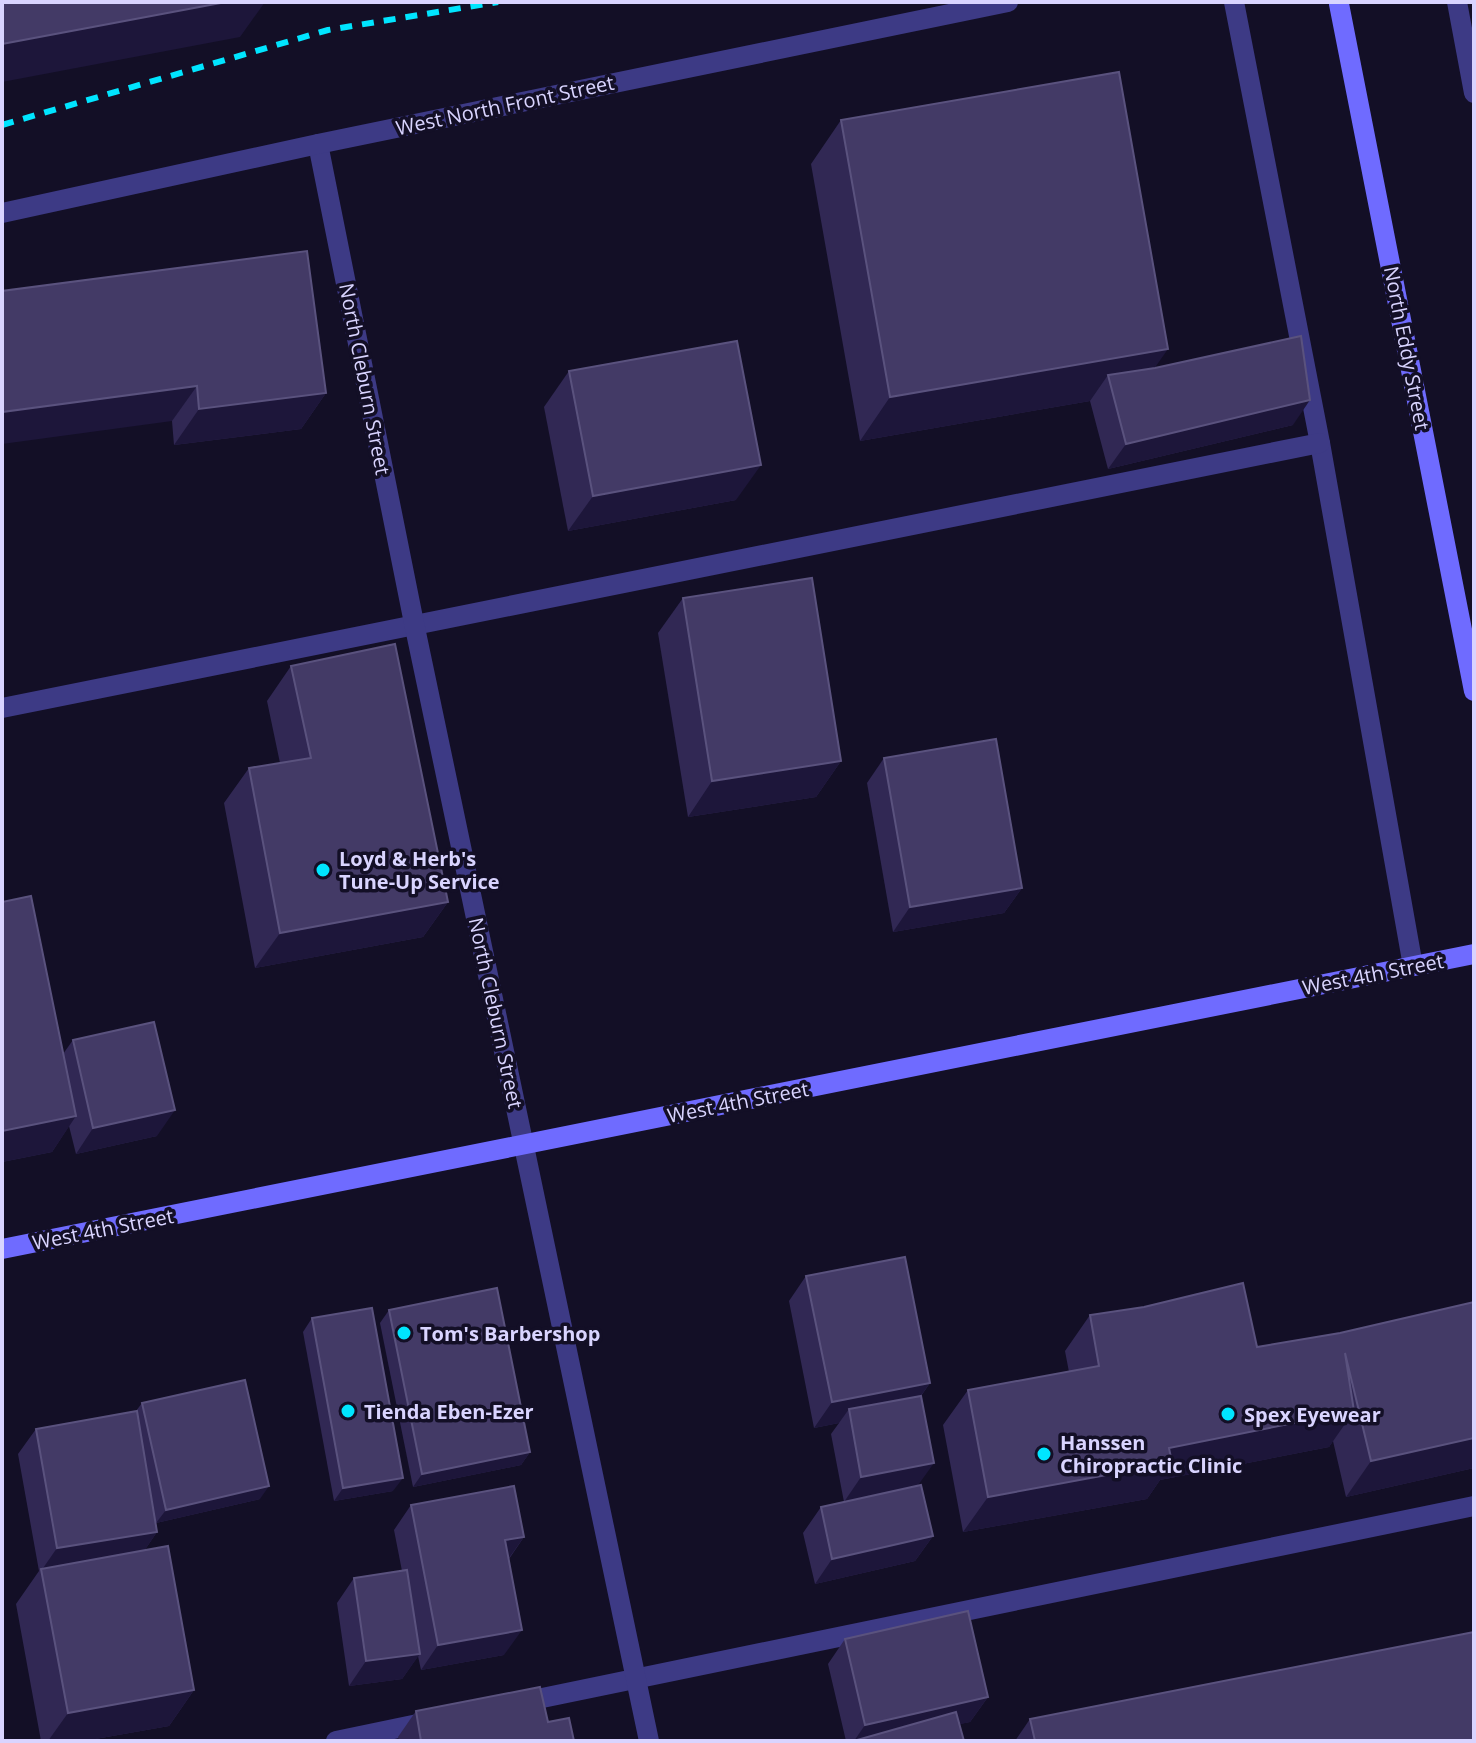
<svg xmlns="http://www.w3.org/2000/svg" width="1476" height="1743" viewBox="0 0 1476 1743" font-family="'Open Sans',sans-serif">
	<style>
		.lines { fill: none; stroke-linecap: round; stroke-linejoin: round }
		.service { stroke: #3d3a85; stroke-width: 20 }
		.minor { stroke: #3d3a85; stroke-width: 20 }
		.secondary { stroke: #6f6bff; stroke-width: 20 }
		.rail { stroke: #00e5ff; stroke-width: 6; stroke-dasharray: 12 10; stroke-linecap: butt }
		.wall { fill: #312854 }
		.shaded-wall { fill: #1d163a }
		.building { fill: #433a66; stroke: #5a527e; stroke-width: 2 }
		.poi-dot { fill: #00e5ff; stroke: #130f26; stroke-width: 3 }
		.labels { text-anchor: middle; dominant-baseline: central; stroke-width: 7; stroke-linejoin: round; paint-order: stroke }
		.street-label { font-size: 20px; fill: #d9d4ff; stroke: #130f26 }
		.poi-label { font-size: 20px; font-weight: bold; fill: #d9d4ff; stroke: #130f26; text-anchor: start }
	</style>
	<rect width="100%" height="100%" fill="#130f26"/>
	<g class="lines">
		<g class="service">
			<path d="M 1234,2 L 1320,443 L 1413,966"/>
			<path d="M 1457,2 L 1474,93"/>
			<path d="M 2,708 L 1320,443"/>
			<path d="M 518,1703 L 1474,1506"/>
			<path d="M 336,1741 L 432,1721"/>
		</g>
		<g class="minor">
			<path d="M 318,144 L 414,623 L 649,1741"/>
			<path d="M 2,213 L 318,144 L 1008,2"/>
		</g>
		<g class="secondary">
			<path d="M 1339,4 L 1474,691"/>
			<path d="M 2,1249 L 1474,954"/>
		</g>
		<path class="rail" d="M 2,125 L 328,30 L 498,2"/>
	</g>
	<g class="wall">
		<path d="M 841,120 L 1155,368 L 1293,425 L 1108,469 L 1090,401 L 860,441 L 811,164 Z"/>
		<path d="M 2,291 L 326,393 L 301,429 L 174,445 L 172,421 Z"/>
		<path d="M 569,371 L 736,500 L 568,531 L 544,407 Z"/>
		<path d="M 683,598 L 841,761 L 816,797 L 688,817 L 658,633 Z"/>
		<path d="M 291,666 L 448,902 L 423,937 L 255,968 L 224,803 L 249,768 L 280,763 L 267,701 Z"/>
		<path d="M 884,758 L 1022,888 L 1004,913 L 893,932 L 867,783 Z"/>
		<path d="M 2,902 L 63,1054 L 73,1040 L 157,1136 L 76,1154 L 69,1126 L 52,1152 L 2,1162 Z"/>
		<path d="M 806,1276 L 930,1383 L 921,1396 L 918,1485 L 933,1536 L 915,1561 L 815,1584 L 803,1533 L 821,1507 L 844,1502 L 831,1434 L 839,1423 L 814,1428 L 789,1301 Z"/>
		<path d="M 389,1310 L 530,1452 L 521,1465 L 413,1487 L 380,1323 Z"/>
		<path d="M 1090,1315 L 1257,1347 L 1340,1333 L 1474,1468 L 1346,1497 L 1333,1441 L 1329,1447 L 1160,1480 L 1147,1499 L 963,1532 L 943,1425 L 968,1390 L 1069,1372 L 1065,1351 Z"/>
		<path d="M 312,1318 L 393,1491 L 334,1501 L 303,1332 Z"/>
		<path d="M 142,1403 L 260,1499 L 156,1523 L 157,1532 L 144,1551 L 194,1690 L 169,1726 L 84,1741 L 41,1741 L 16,1604 L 39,1571 L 18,1454 L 36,1429 L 136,1411 Z"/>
		<path d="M 411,1505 L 524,1537 L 509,1559 L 504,1655 L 421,1670 L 418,1656 L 402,1679 L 349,1686 L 337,1603 L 354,1578 L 402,1571 L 394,1530 Z"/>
		<path d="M 845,1639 L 988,1697 L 970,1722 L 959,1724 L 964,1741 L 846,1741 L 828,1664 Z"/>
		<path d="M 416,1711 L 548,1722 L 574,1741 L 399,1741 L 398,1737 Z"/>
		<path d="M 1030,1719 L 1474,1741 L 1015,1741 Z"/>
	</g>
	<g class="shaded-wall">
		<path d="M 226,2 L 265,2 L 240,37 L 2,82 L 2,44 Z"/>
		<path d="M 1168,349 L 1137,393 L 1108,375 L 1090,401 L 860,441 L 890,397 Z"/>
		<path d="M 197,386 L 172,421 L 2,444 L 2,412 Z"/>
		<path d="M 326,393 L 301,429 L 174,445 L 199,409 Z"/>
		<path d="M 1310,400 L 1293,425 L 1108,469 L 1126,444 Z"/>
		<path d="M 761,465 L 736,500 L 568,531 L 593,496 Z"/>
		<path d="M 841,761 L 816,797 L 688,817 L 712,781 Z"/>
		<path d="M 1022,888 L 1004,913 L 893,932 L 910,907 Z"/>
		<path d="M 448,902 L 423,937 L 255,968 L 280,933 Z"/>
		<path d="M 175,1110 L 157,1136 L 76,1154 L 93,1128 Z"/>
		<path d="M 76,1116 L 52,1152 L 2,1162 L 2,1131 Z"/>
		<path d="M 930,1383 L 912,1408 L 849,1409 L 839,1423 L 814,1428 L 832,1402 Z"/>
		<path d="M 1354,1411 L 1329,1447 L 1160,1480 L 1147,1499 L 963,1532 L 988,1497 L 1169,1448 Z"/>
		<path d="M 1474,1438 L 1474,1468 L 1346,1497 L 1371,1461 Z"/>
		<path d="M 530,1452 L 521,1465 L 413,1487 L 422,1474 Z"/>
		<path d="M 934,1463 L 916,1488 L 844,1502 L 861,1477 Z"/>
		<path d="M 403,1478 L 393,1491 L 334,1501 L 343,1488 Z"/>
		<path d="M 269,1486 L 260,1499 L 156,1523 L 166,1510 Z"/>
		<path d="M 157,1532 L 140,1557 L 41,1571 L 57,1548 Z"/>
		<path d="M 933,1536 L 915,1561 L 815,1584 L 832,1559 Z"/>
		<path d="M 524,1537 L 506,1562 L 505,1540 Z"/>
		<path d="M 522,1630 L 504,1655 L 421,1670 L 438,1645 Z"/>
		<path d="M 420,1654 L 402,1679 L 349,1686 L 366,1661 Z"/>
		<path d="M 194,1690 L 169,1726 L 84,1741 L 48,1741 L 68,1713 Z"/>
		<path d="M 988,1697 L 970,1722 L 887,1741 L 854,1741 L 865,1725 Z"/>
	</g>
	<g class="building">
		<path d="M 2,2 L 226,2 L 2,44 Z"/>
		<path d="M 1119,72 L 1168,349 L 890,397 L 841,120 Z"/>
		<path d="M 307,251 L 326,393 L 199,409 L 197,386 L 2,412 L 2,291 Z"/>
		<path d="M 1301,336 L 1310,400 L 1126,444 L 1108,375 L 1155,368 Z"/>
		<path d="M 737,341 L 761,465 L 593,496 L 569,371 Z"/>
		<path d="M 812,578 L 841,761 L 712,781 L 683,598 Z"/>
		<path d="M 395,644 L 448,902 L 280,933 L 249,768 L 311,758 L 291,666 Z"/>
		<path d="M 996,739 L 1022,888 L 910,907 L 884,758 Z"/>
		<path d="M 31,896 L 76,1116 L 2,1131 L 2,902 Z"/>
		<path d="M 154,1022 L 175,1110 L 93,1128 L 73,1040 Z"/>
		<path d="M 905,1257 L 930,1383 L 832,1402 L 806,1276 Z"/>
		<path d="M 1243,1283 L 1257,1347 L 1340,1333 L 1474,1302 L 1474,1438 L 1371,1461 L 1345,1353 L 1354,1411 L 1169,1448 L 1172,1463 L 988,1497 L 968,1390 L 1099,1366 L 1090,1315 L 1144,1307 Z"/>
		<path d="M 497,1288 L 530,1452 L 422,1474 L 389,1310 Z"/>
		<path d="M 372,1308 L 403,1478 L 343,1488 L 312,1318 Z"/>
		<path d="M 245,1380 L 269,1486 L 166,1510 L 142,1403 Z"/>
		<path d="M 921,1396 L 934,1463 L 861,1477 L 849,1409 Z"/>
		<path d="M 137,1411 L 157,1532 L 57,1548 L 36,1429 Z"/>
		<path d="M 921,1485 L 933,1536 L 832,1559 L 821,1507 Z"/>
		<path d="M 514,1486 L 524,1537 L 505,1540 L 522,1630 L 438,1645 L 411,1505 Z"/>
		<path d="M 168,1546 L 194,1690 L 68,1713 L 41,1569 Z"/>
		<path d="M 407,1570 L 420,1654 L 366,1661 L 354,1578 Z"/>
		<path d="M 968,1611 L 988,1697 L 865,1725 L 845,1639 Z"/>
		<path d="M 1474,1632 L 1474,1741 L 1035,1741 L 1030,1719 Z"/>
		<path d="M 540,1687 L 548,1722 L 569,1718 L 574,1741 L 421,1741 L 416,1711 Z"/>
		<path d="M 956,1712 L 964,1741 L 858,1741 L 857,1740 Z"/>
	</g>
	<g class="poi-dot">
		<circle cx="323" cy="870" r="8"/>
		<circle cx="404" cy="1333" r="8"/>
		<circle cx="348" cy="1411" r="8"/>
		<circle cx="1228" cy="1414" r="8"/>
		<circle cx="1044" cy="1454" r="8"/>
	</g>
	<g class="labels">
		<g class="street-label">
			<text transform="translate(505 105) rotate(-12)">West North Front Street</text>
			<text transform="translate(1407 348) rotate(79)">North Eddy Street</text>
			<text transform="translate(365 379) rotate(79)">North Cleburn Street</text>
			<text transform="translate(1373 974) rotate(-11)">West 4th Street</text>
			<text transform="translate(496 1013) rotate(78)">North Cleburn Street</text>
			<text transform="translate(738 1102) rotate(-11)">West 4th Street</text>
			<text transform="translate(103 1229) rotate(-11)">West 4th Street</text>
		</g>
		<g class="poi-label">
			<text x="339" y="858">Loyd &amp; Herb's<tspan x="339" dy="23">Tune-Up Service</tspan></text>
			<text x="420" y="1333">Tom's Barbershop</text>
			<text x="364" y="1411">Tienda Eben-Ezer</text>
			<text x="1244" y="1414">Spex Eyewear</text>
			<text x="1060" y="1442">Hanssen<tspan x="1060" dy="23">Chiropractic Clinic</tspan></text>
		</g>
	</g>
	<rect width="1476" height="1743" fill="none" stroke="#d9d4ff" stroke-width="8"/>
</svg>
